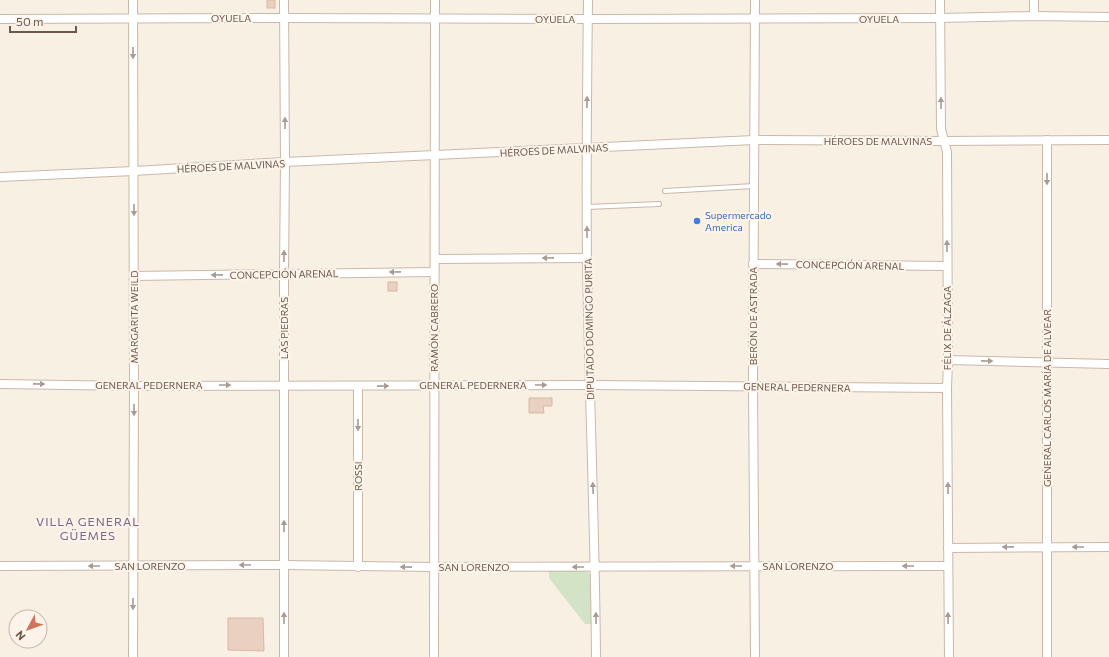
<svg xmlns="http://www.w3.org/2000/svg" width="1109" height="657" viewBox="0 0 1109 657" font-family="Commissioner,sans-serif">
	<style>
		.green { fill: #d2e4c5 }
		.building { fill: #ead0c0; stroke: #dab7a3 }
		.lines { fill: none; stroke-linecap: round; stroke-linejoin: round }
		.service-casing { stroke: #c8b8ac; stroke-width: 6 }
		.minor-casing { stroke: #c8b8ac; stroke-width: 10 }
		.service { stroke: #fff; stroke-width: 4 }
		.minor { stroke: #fff; stroke-width: 8 }
		.oneway { fill: #a79b94 }
		.shop-dot { fill: #3f7fe0; stroke: #fcf4ea; stroke-width: 1.5 }
		.labels { text-anchor: middle; dominant-baseline: central; stroke-width: 4; stroke-linejoin: round; paint-order: stroke }
		.street-label { font-size: 10px; fill: #6d584d; stroke: #fcf4ea }
		.shop-label { font-size: 10px; fill: #366cbe; stroke: #fcf4ea; text-anchor: start }
		.quarter-label { font-size: 12px; letter-spacing: 1px; fill: #7c668a; stroke: #fcf4ea }
	</style>
	<rect width="100%" height="100%" fill="#f9f0e4"/>
	<path class="green" d="M 582,570 L 588,572 L 591,576 L 592,624 L 585,624 L 549,578 L 549,571 Z"/>
	<g class="building">
		<rect x="267" y="0" width="8" height="8"/>
		<rect x="388" y="282" width="9" height="9"/>
		<path d="M 529,398 L 552,398 L 552,406 L 543,406 L 544,413 L 529,413 Z"/>
		<path d="M 228,618 L 263,618 L 264,651 L 228,650 Z"/>
	</g>
	<g class="lines">
		<g class="service-casing">
			<g id="service">
				<path d="M 665,191 L 754,186"/>
				<path d="M 587,207 L 659,204"/>
			</g>
		</g>
		<g class="minor-casing">
			<g id="minor">
				<path d="M 588,0 C 587,86 586,172 587,258 C 589,391 595,524 596,657"/>
				<path d="M 755,0 L 753,386 L 755,657"/>
				<path d="M 940,0 L 941,129 L 947,152 L 948,360 L 947,388 L 949,657"/>
				<path d="M 1034,0 L 1034,16"/>
				<path d="M 0,19 L 284,18 L 588,19 L 940,18 L 1034,16 L 1109,17"/>
				<path d="M 1047,140 L 1047,657"/>
				<path d="M 0,177 L 134,171 L 285,162 L 754,140 L 944,141 L 1109,140"/>
				<path d="M 435,259 L 587,258"/>
				<path d="M 753,264 L 947,266"/>
				<path d="M 134,276 L 434,272"/>
				<path d="M 948,360 L 1109,364"/>
				<path d="M 0,384 L 134,386 L 590,385 L 947,388"/>
				<path d="M 358,386 L 358,567"/>
				<path d="M 948,548 L 1109,547"/>
				<path d="M 0,566 L 284,565 L 433,567 L 947,566"/>
				<path d="M 133,657 L 134,386 L 133,0"/>
				<path d="M 284,657 L 284,274 L 285,162 L 284,0"/>
				<path d="M 434,657 L 435,0"/>
			</g>
		</g>
		<use href="#service" class="service"/>
		<use href="#minor" class="minor"/>
	</g>
	<defs><path id="oneway-solid" d="M-6-.8H1V-3.2L6.5 0L1 3.2V.8H-6Z"/></defs>
	<g class="oneway">
		<use href="#oneway-solid" transform="translate(133 53) rotate(90)"/>
		<use href="#oneway-solid" transform="translate(587 102) rotate(-89)"/>
		<use href="#oneway-solid" transform="translate(941 103) rotate(-91)"/>
		<use href="#oneway-solid" transform="translate(285 123) rotate(-90)"/>
		<use href="#oneway-solid" transform="translate(1047 179) rotate(90)"/>
		<use href="#oneway-solid" transform="translate(134 210) rotate(90)"/>
		<use href="#oneway-solid" transform="translate(587 232) rotate(-90)"/>
		<use href="#oneway-solid" transform="translate(947 246) rotate(-90)"/>
		<use href="#oneway-solid" transform="translate(284 256) rotate(-89)"/>
		<use href="#oneway-solid" transform="translate(548 258) rotate(179)"/>
		<use href="#oneway-solid" transform="translate(782 264) rotate(-179)"/>
		<use href="#oneway-solid" transform="translate(395 272) rotate(179)"/>
		<use href="#oneway-solid" transform="translate(217 275) rotate(179)"/>
		<use href="#oneway-solid" transform="translate(987 361) rotate(1)"/>
		<use href="#oneway-solid" transform="translate(39 384) rotate(1)"/>
		<use href="#oneway-solid" transform="translate(225 385)"/>
		<use href="#oneway-solid" transform="translate(541 385)"/>
		<use href="#oneway-solid" transform="translate(383 386) rotate(-1)"/>
		<use href="#oneway-solid" transform="translate(134 410) rotate(90)"/>
		<use href="#oneway-solid" transform="translate(358 425) rotate(90)"/>
		<use href="#oneway-solid" transform="translate(593 488) rotate(-92)"/>
		<use href="#oneway-solid" transform="translate(948 488) rotate(-91)"/>
		<use href="#oneway-solid" transform="translate(284 526) rotate(-90)"/>
		<use href="#oneway-solid" transform="translate(1008 547) rotate(179)"/>
		<use href="#oneway-solid" transform="translate(1078 547) rotate(-180)"/>
		<use href="#oneway-solid" transform="translate(245 565) rotate(180)"/>
		<use href="#oneway-solid" transform="translate(94 566) rotate(180)"/>
		<use href="#oneway-solid" transform="translate(736 566) rotate(180)"/>
		<use href="#oneway-solid" transform="translate(908 566) rotate(180)"/>
		<use href="#oneway-solid" transform="translate(406 567) rotate(-179)"/>
		<use href="#oneway-solid" transform="translate(578 567) rotate(180)"/>
		<use href="#oneway-solid" transform="translate(133 604) rotate(90)"/>
		<use href="#oneway-solid" transform="translate(284 618) rotate(-90)"/>
		<use href="#oneway-solid" transform="translate(596 618) rotate(-91)"/>
		<use href="#oneway-solid" transform="translate(948 618) rotate(-91)"/>
	</g>
	<circle class="shop-dot" cx="697" cy="221" r="4"/>
	<g class="labels">
		<g class="street-label">
			<text x="231" y="18">OYUELA</text>
			<text x="555" y="19">OYUELA</text>
			<text x="879" y="19">OYUELA</text>
			<text x="878" y="141">HÉROES DE MALVINAS</text>
			<text transform="translate(554 150) rotate(-3)">HÉROES DE MALVINAS</text>
			<text transform="translate(231 166) rotate(-3)">HÉROES DE MALVINAS</text>
			<text transform="translate(850 265) rotate(1)">CONCEPCIÓN ARENAL</text>
			<text transform="translate(284 274) rotate(-1)">CONCEPCIÓN ARENAL</text>
			<text transform="translate(753 316) rotate(-90)">BERÓN DE ASTRADA</text>
			<text transform="translate(134 317) rotate(-90)">MARGARITA WEILD</text>
			<text transform="translate(284 328) rotate(-90)">LAS PIEDRAS</text>
			<text transform="translate(434 328) rotate(-90)">RAMÓN CABRERO</text>
			<text transform="translate(947 328) rotate(-90)">FÉLIX DE ÁLZAGA</text>
			<text transform="translate(589 329) rotate(-91)">DIPUTADO DOMINGO PURITA</text>
			<text x="149" y="385">GENERAL PEDERNERA</text>
			<text x="473" y="385">GENERAL PEDERNERA</text>
			<text transform="translate(797 387) rotate(1)">GENERAL PEDERNERA</text>
			<text transform="translate(1047 398) rotate(-90)">GENERAL CARLOS MARÍA DE ALVEAR</text>
			<text transform="translate(358 476) rotate(-90)">ROSSI</text>
			<text x="150" y="566">SAN LORENZO</text>
			<text x="798" y="566">SAN LORENZO</text>
			<text x="474" y="567">SAN LORENZO</text>
		</g>
		<g class="shop-label">
			<text x="705" y="215">Supermercado<tspan x="705" dy="12">America</tspan></text>
		</g>
		<g class="quarter-label">
			<text x="88" y="521">VILLA GENERAL<tspan x="88" dy="14">GÜEMES</tspan></text>
		</g>
	</g>
	<g transform="translate(28 629) rotate(229)"><circle r="19" fill="#fcf4ea" stroke="#c3b6ab"/>
	<path d="M0-3L7 15L0 10L-7 15Z" fill="#d2725a"/>
	<text y="-6" font-size="11" font-weight="bold" text-anchor="middle" fill="#6d584d">N</text>
	</g>
	<path d="M10 26v6h66v-6" fill="none" stroke="#6d584d" stroke-width="2"/>
	<text x="16" y="26" font-size="12" fill="#6d584d" stroke="#fcf4ea" stroke-width="3" paint-order="stroke">50 m</text>
</svg>
